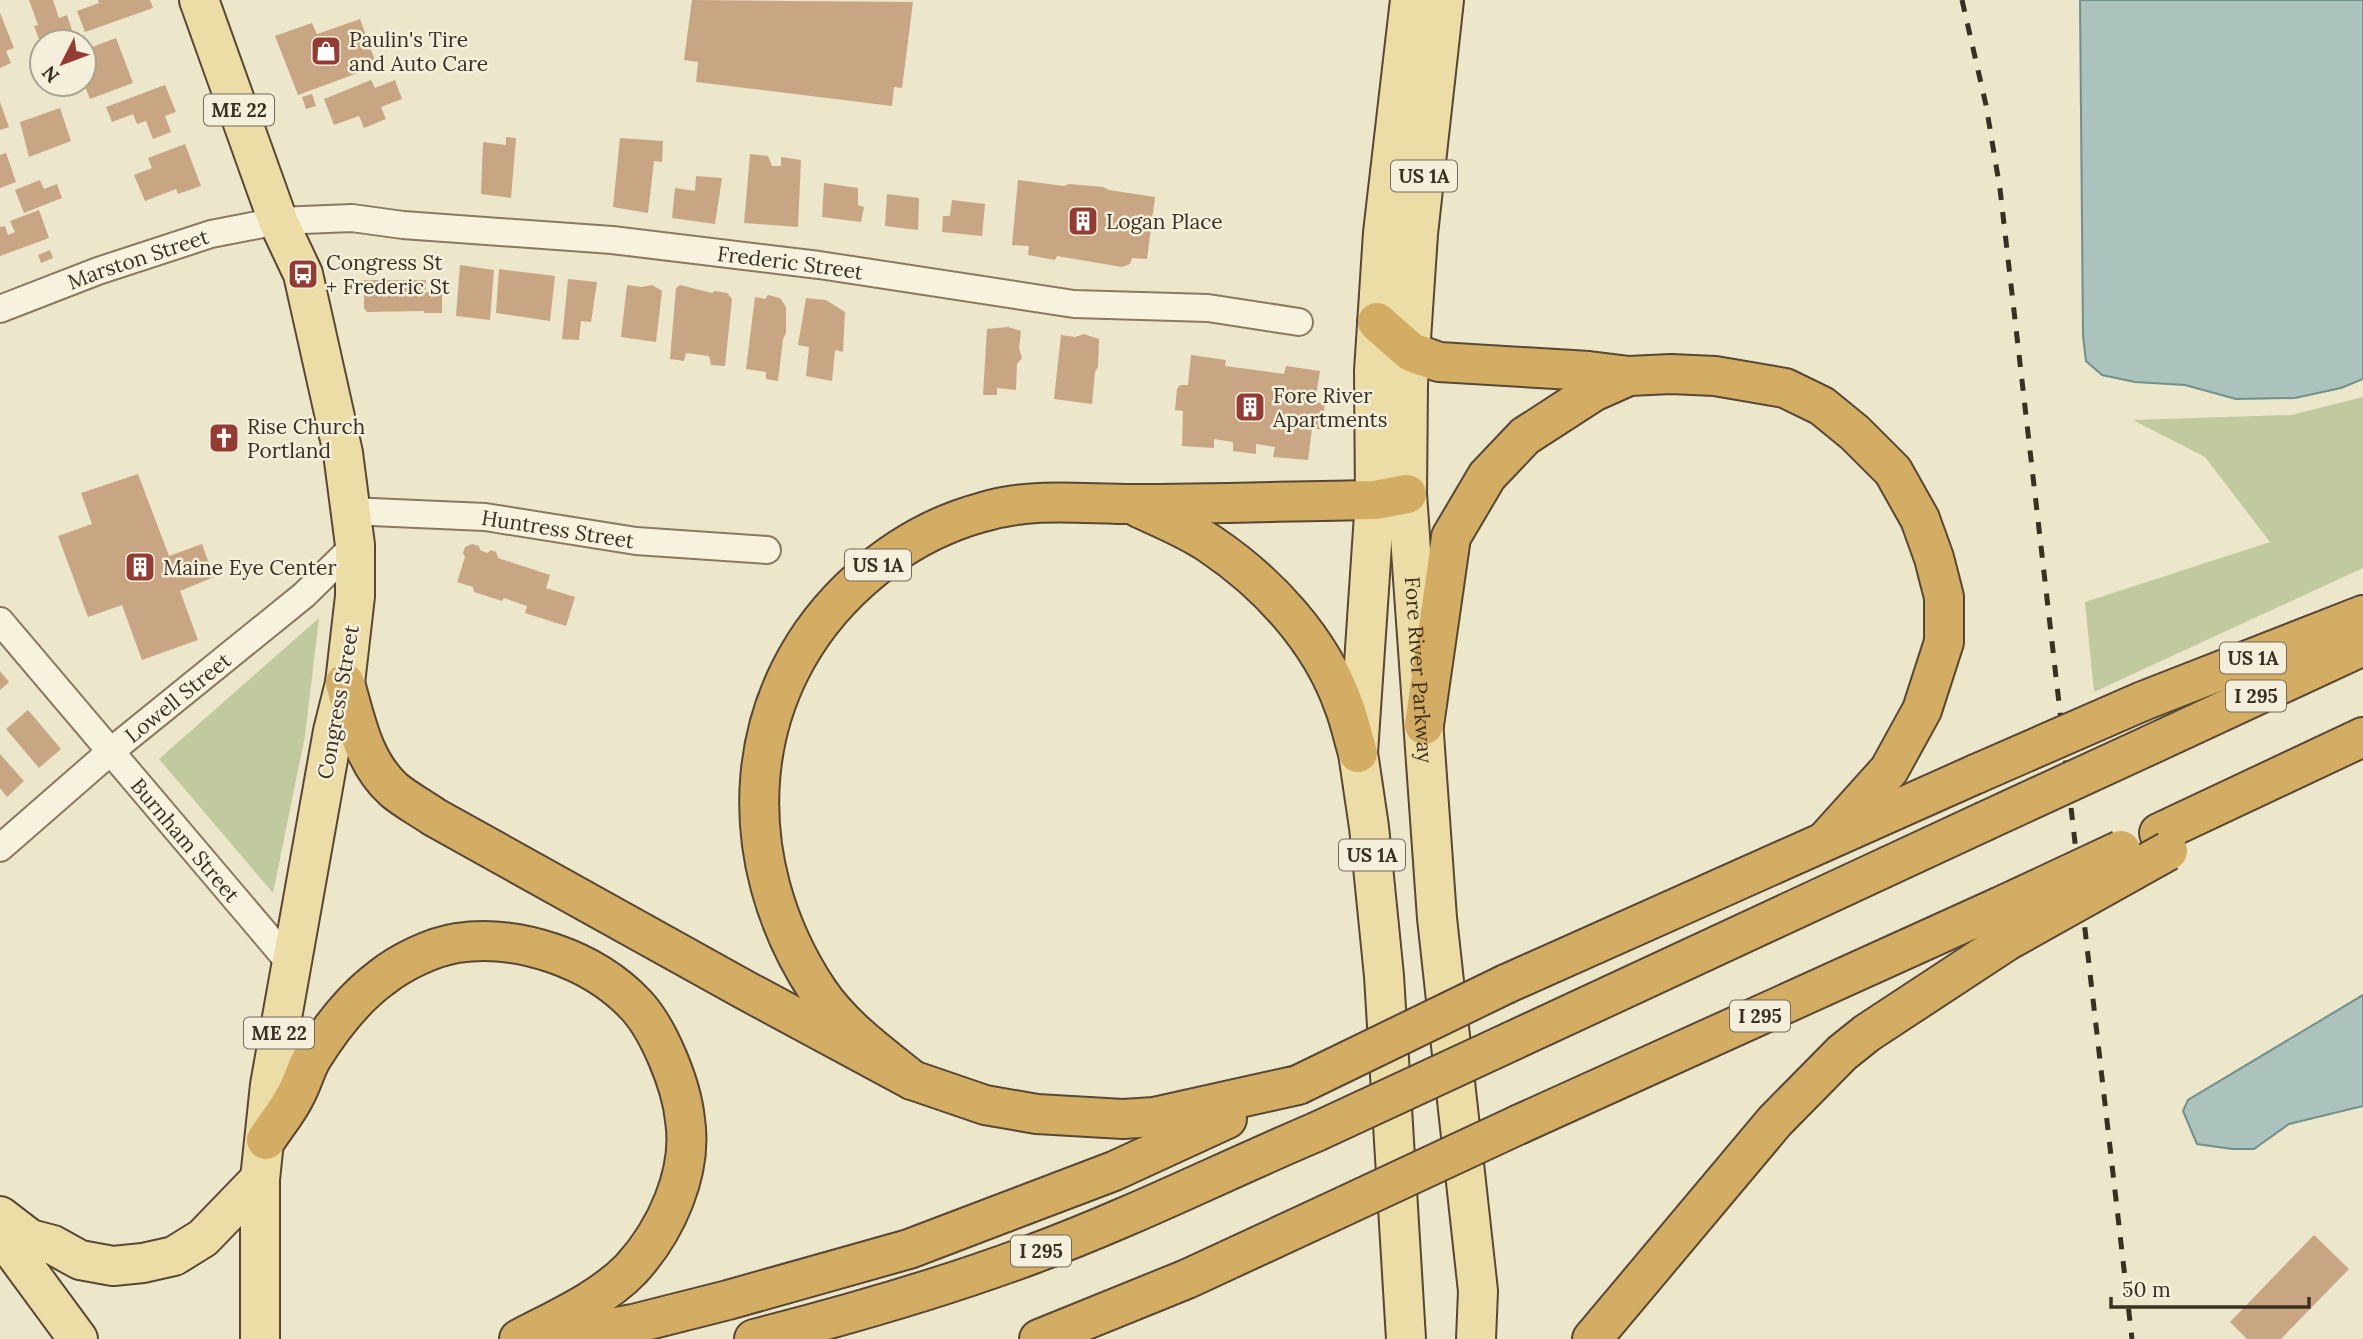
<svg xmlns="http://www.w3.org/2000/svg" width="2363" height="1339" viewBox="0 0 2363 1339" font-family="Lora,serif">
	<style>
		.green { fill: #c1ca9f }
		.water { fill: #abc2bd; stroke: #72908b; stroke-width: 2 }
		.building { fill: #c8a684 }
		.lines { fill: none; stroke-linecap: round; stroke-linejoin: round }
		.minor-casing { stroke: #897960; stroke-width: 30 }
		.primary-casing { stroke: #574734; stroke-width: 42 }
		.motorway-casing { stroke: #574734; stroke-width: 42 }
		.minor { stroke: #f7f2de; stroke-width: 26 }
		.primary { stroke: #ecdda7; stroke-width: 38 }
		.motorway { stroke: #d4ad64; stroke-width: 38 }
		.rail { stroke: #3a3022; stroke-width: 5; stroke-dasharray: 12 12; stroke-linecap: butt }
		.motorway-bridge-casing { stroke: #574734; stroke-width: 42; stroke-linecap: butt }
		.motorway-bridge { stroke: #d4ad64; stroke-width: 38 }
		.labels { text-anchor: middle; dominant-baseline: central; stroke-width: 5; stroke-linejoin: round; paint-order: stroke }
		.shield { fill: #f4efdb; stroke: #72695a; stroke-width: 2 }
		.shield-label { font-size: 19px; font-weight: bold; fill: #3a3022 }
		.poi-label { font-size: 21px; fill: #3a3022; stroke: #f4efdb; text-anchor: start }
		.street-label { font-size: 21px; fill: #3a3022; stroke: #f4efdb }
	</style>
	<rect width="100%" height="100%" fill="#ece6cb"/>
	<g class="green">
		<path d="M 2363,397 L 2363,568 L 2094,692 L 2085,602 L 2270,542 L 2205,457 L 2133,420 L 2291,415 Z"/>
		<path d="M 319,618 L 305,736 L 273,893 L 159,759 Z"/>
	</g>
	<g class="water">
		<path d="M 2080,0 L 2363,0 L 2363,379 L 2341,388 L 2295,398 L 2236,399 L 2185,385 L 2135,382 L 2102,375 L 2086,361 L 2083,336 Z"/>
		<path d="M 2363,995 L 2363,1106 L 2289,1124 L 2254,1149 L 2232,1149 L 2197,1144 L 2183,1111 L 2188,1100 Z"/>
	</g>
	<g class="building">
		<path d="M 29,0 L 53,0 L 59,18 L 67,15 L 74,36 L 57,42 L 42,42 L 42,47 L 34,26 L 38,25 Z"/>
		<path d="M 98,0 L 150,0 L 153,8 L 85,32 L 77,11 L 99,3 Z"/>
		<path d="M 692,0 L 913,2 L 902,88 L 894,87 L 892,106 L 696,82 L 698,62 L 684,60 Z"/>
		<path d="M 0,13 L 14,48 L 6,51 L 11,63 L 0,68 Z"/>
		<path d="M 360,19 L 377,66 L 298,95 L 275,36 L 312,23 L 317,34 Z"/>
		<path d="M 116,38 L 133,83 L 90,99 L 84,84 L 84,62 L 87,69 L 94,67 L 87,49 Z"/>
		<path d="M 371,80 L 375,88 L 395,80 L 402,99 L 381,107 L 386,119 L 364,128 L 359,116 L 334,125 L 324,99 Z"/>
		<path d="M 165,85 L 176,112 L 165,116 L 171,132 L 153,139 L 146,121 L 137,124 L 133,114 L 112,122 L 106,107 Z"/>
		<path d="M 312,94 L 316,106 L 306,109 L 302,97 Z"/>
		<path d="M 0,102 L 9,127 L 0,130 Z"/>
		<path d="M 60,108 L 71,141 L 29,157 L 20,122 Z"/>
		<path d="M 506,137 L 516,138 L 511,198 L 481,194 L 483,142 L 506,145 Z"/>
		<path d="M 620,138 L 663,141 L 662,162 L 654,161 L 648,213 L 613,207 Z"/>
		<path d="M 185,144 L 201,186 L 178,194 L 176,189 L 145,201 L 134,175 L 152,168 L 148,158 Z"/>
		<path d="M 6,153 L 16,182 L 0,188 L 0,155 Z"/>
		<path d="M 750,154 L 768,156 L 772,166 L 781,166 L 781,157 L 801,160 L 798,227 L 744,223 Z"/>
		<path d="M 696,176 L 722,178 L 715,224 L 672,218 L 675,188 L 695,191 Z"/>
		<path d="M 40,180 L 44,189 L 57,184 L 62,198 L 24,213 L 15,190 Z"/>
		<path d="M 1018,180 L 1064,186 L 1069,184 L 1103,187 L 1109,190 L 1155,197 L 1147,259 L 1132,258 L 1130,264 L 1122,267 L 1057,256 L 1055,260 L 1028,255 L 1029,246 L 1012,245 Z"/>
		<path d="M 824,183 L 858,188 L 858,205 L 864,207 L 861,222 L 822,217 Z"/>
		<path d="M 887,194 L 919,198 L 918,230 L 885,226 Z"/>
		<path d="M 952,200 L 985,204 L 982,236 L 942,232 L 943,216 L 950,216 Z"/>
		<path d="M 39,210 L 49,238 L 0,256 L 0,227 L 5,226 L 8,235 L 15,232 L 10,221 Z"/>
		<path d="M 50,250 L 53,258 L 41,263 L 38,255 Z"/>
		<path d="M 460,265 L 494,270 L 490,320 L 456,316 Z"/>
		<path d="M 499,269 L 555,276 L 550,321 L 496,313 Z"/>
		<path d="M 568,279 L 597,282 L 591,322 L 581,321 L 579,340 L 562,339 Z"/>
		<path d="M 364,280 L 426,280 L 426,292 L 442,292 L 442,313 L 424,313 L 424,311 L 367,312 L 364,308 Z"/>
		<path d="M 627,285 L 642,287 L 652,285 L 662,291 L 656,342 L 621,337 Z"/>
		<path d="M 680,285 L 712,293 L 715,291 L 727,293 L 732,299 L 725,366 L 711,365 L 709,356 L 686,353 L 684,361 L 670,359 L 676,288 Z"/>
		<path d="M 768,295 L 780,298 L 786,307 L 786,333 L 783,339 L 778,381 L 766,379 L 766,372 L 746,369 L 755,297 L 765,299 Z"/>
		<path d="M 806,298 L 826,300 L 845,312 L 843,352 L 835,350 L 832,381 L 806,376 L 809,347 L 798,345 Z"/>
		<path d="M 1008,327 L 1021,331 L 1019,348 L 1022,358 L 1017,364 L 1016,390 L 997,388 L 997,395 L 983,395 L 987,329 Z"/>
		<path d="M 1084,334 L 1099,339 L 1098,367 L 1095,372 L 1092,404 L 1054,399 L 1061,335 L 1075,337 Z"/>
		<path d="M 1191,355 L 1226,360 L 1225,366 L 1284,374 L 1286,366 L 1320,371 L 1315,401 L 1325,405 L 1321,429 L 1312,429 L 1308,460 L 1273,457 L 1275,447 L 1256,444 L 1256,454 L 1233,451 L 1233,442 L 1214,439 L 1214,448 L 1182,446 L 1183,411 L 1175,410 L 1177,389 L 1180,385 L 1188,385 Z"/>
		<path d="M 138,474 L 169,556 L 202,544 L 214,577 L 180,591 L 198,640 L 142,660 L 122,605 L 88,617 L 58,536 L 92,524 L 81,493 Z"/>
		<path d="M 472,544 L 479,546 L 480,550 L 487,553 L 491,550 L 496,552 L 498,558 L 550,575 L 546,588 L 575,597 L 566,626 L 525,613 L 527,606 L 504,598 L 502,601 L 474,592 L 473,587 L 457,582 L 465,557 L 463,553 L 465,547 Z"/>
		<path d="M 0,671 L 9,682 L 0,690 Z"/>
		<path d="M 28,710 L 61,749 L 39,768 L 6,729 Z"/>
		<path d="M 0,754 L 24,781 L 7,797 L 0,788 Z"/>
		<path d="M 2314,1235 L 2349,1269 L 2281,1339 L 2247,1339 L 2230,1322 Z"/>
	</g>
	<g class="lines">
		<g class="minor-casing">
			<g id="minor">
				<path id="s1" d="M 0,309 L 98,271 L 211,234 L 278,221 L 352,218 L 403,225 L 612,240 L 819,265 L 1074,304 L 1208,308 L 1299,322"/>
				<path id="s2" d="M 349,511 L 485,517 L 636,541 L 767,550"/>
				<path id="s3" d="M 0,621 L 290,963"/>
				<path id="s4" d="M 0,848 L 110,752 L 304,595 L 355,545"/>
			</g>
		</g>
		<g class="primary-casing">
			<g id="primary">
				<path d="M 199,0 L 278,221 L 303,274 L 343,453 L 355,545 L 355,596 L 345,683 L 333,731 L 270,1085 L 260,1179 L 260,1339"/>
				<path id="s5" d="M 1444,0 L 1418,234 L 1408,384 L 1407,494 L 1437,918 L 1478,1291 L 1476,1339"/>
				<path d="M 0,1216 L 30,1239 L 53,1245 L 80,1260 L 113,1266 L 143,1263 L 174,1256 L 203,1238 L 260,1179"/>
				<path d="M 0,1233 L 78,1339"/>
				<path d="M 1406,1339 L 1384,976 L 1369,827 L 1358,753 L 1375,500 L 1374,371 L 1383,233 L 1410,0"/>
			</g>
		</g>
		<g class="motorway-casing">
			<g id="motorway">
				<path d="M 1377,322 L 1411,352 L 1439,362 L 1589,371 L 1629,376 L 1671,374 L 1715,376 L 1785,388 L 1822,406 L 1855,433 L 1893,471 L 1920,519 L 1934,558 L 1944,597 L 1944,642 L 1922,710 L 1889,770 L 1826,840"/>
				<path d="M 1139,508 C 1163,519 1188,529 1210,544 C 1268,583 1321,640 1344,706 C 1350,721 1353,737 1358,753"/>
				<path d="M 345,683 C 356,721 363,762 394,790 C 406,800 421,808 434,817 L 745,990 L 912,1080 L 985,1105 L 1037,1114 L 1123,1119 L 1154,1117 L 1298,1085"/>
				<path d="M 2143,701 L 2363,615"/>
				<path d="M 1424,725 L 1451,537 L 1487,476 L 1525,436 L 1593,392 L 1629,376"/>
				<path d="M 2150,745 L 2363,646"/>
				<path d="M 2159,833 L 2363,737"/>
				<path d="M 1506,984 L 1976,774"/>
				<path d="M 1512,1041 L 1983,822"/>
				<path d="M 912,1080 C 879,1053 842,1027 818,991 C 730,858 738,688 861,579 C 896,548 938,524 983,512 C 1034,497 1081,504 1133,504 C 1214,504 1294,501 1375,500 L 1407,494"/>
				<path d="M 1520,1124 L 1999,907"/>
				<path d="M 266,1140 C 275,1126 287,1112 295,1096 C 302,1084 305,1070 312,1058 C 330,1029 354,998 381,978 C 401,962 432,947 457,943 C 519,934 593,959 636,1005 C 650,1020 660,1040 668,1059 C 676,1078 683,1099 685,1120 C 693,1172 666,1231 631,1269 C 601,1300 557,1319 519,1339"/>
				<path d="M 551,1339 L 633,1324 L 728,1300 L 909,1249 L 1114,1171 L 1227,1119"/>
				<path d="M 754,1339 C 848,1315 942,1288 1033,1254 C 1130,1218 1222,1172 1316,1132"/>
				<path d="M 1039,1339 L 1187,1279 L 1325,1215"/>
				<path d="M 1592,1339 L 1775,1121 L 1842,1053 L 1867,1033 L 2007,941"/>
			</g>
		</g>
		<use href="#minor" class="minor"/>
		<use href="#primary" class="primary"/>
		<use href="#motorway" class="motorway"/>
		<path class="rail" d="M 1962,0 L 1986,105 L 2000,189 L 2132,1339"/>
		<g class="motorway-bridge-casing">
			<g id="motorway-bridge">
				<path d="M 1976,774 L 2143,701"/>
				<path d="M 1983,822 L 2150,745"/>
				<path d="M 1999,907 L 2121,850"/>
				<path d="M 2007,941 L 2168,851"/>
				<path d="M 1298,1085 L 1506,984"/>
				<path d="M 1316,1132 L 1512,1041"/>
				<path d="M 1325,1215 L 1520,1124"/>
			</g>
		</g>
		<use href="#motorway-bridge" class="motorway-bridge"/>
	</g>
	<defs>
		<g id="shop-square" transform="scale(1.575)"><rect x="-9" y="-9" width="18" height="18" rx="4" fill="#943c34" stroke="#f4efdb"/><path d="M-5-2.5h2.3a2.7 3.5 0 0 1 5.4 0H5L5.5 6h-11ZM-1.5-2.5h3a1.5 2.3 0 0 0-3 0Z" fill="#fff"/></g>
		<g id="building-square" transform="scale(1.575)"><rect x="-9" y="-9" width="18" height="18" rx="4" fill="#943c34" stroke="#f4efdb"/><path d="M-4-6H4V6H1V3H-1V6H-4ZM-2.5-4.3h1.7v1.8h-1.7ZM.8-4.3h1.7v1.8H.8ZM-2.5-1h1.7V.8h-1.7ZM.8-1h1.7V.8H.8Z" fill="#fff"/></g>
		<g id="bus-square" transform="scale(1.575)"><rect x="-9" y="-9" width="18" height="18" rx="4" fill="#943c34" stroke="#f4efdb"/><path d="M-5-6H5V4H4V6H2V4H-2V6H-4V4H-5ZM-3.5-4V0h7V-4ZM-3.5 1.2v1.5H-2V1.2ZM2 1.2v1.5H3.5V1.2Z" fill="#fff"/></g>
		<g id="church-square" transform="scale(1.575)"><rect x="-9" y="-9" width="18" height="18" rx="4" fill="#943c34" stroke="#f4efdb"/><path d="M-1.2-6h2.4v3.5h3.3v2.4h-3.3V6h-2.4V-.1h-3.3v-2.4h3.3Z" fill="#fff"/></g>
	</defs>
	<g fill-rule="evenodd">
		<use href="#shop-square" x="326" y="51"/>
		<use href="#building-square" x="1083" y="221"/>
		<use href="#bus-square" x="303" y="274"/>
		<use href="#building-square" x="1250" y="407"/>
		<use href="#church-square" x="224" y="438"/>
		<use href="#building-square" x="140" y="567"/>
	</g>
	<g class="labels">
		<g class="shield">
			<rect x="204" y="94.5" width="70" height="31" rx="5"/>
			<rect x="1391" y="160.5" width="66" height="31" rx="5"/>
			<rect x="845" y="549.5" width="66" height="31" rx="5"/>
			<rect x="2220" y="642.5" width="66" height="31" rx="5"/>
			<rect x="2226" y="680.5" width="60" height="31" rx="5"/>
			<rect x="1339" y="839.5" width="66" height="31" rx="5"/>
			<rect x="1730" y="1000.5" width="60" height="31" rx="5"/>
			<rect x="244" y="1017.5" width="70" height="31" rx="5"/>
			<rect x="1011" y="1235.5" width="60" height="31" rx="5"/>
		</g>
		<g class="shield-label">
			<text x="239" y="110">ME 22</text>
			<text x="1424" y="176">US 1A</text>
			<text x="878" y="565">US 1A</text>
			<text x="2253" y="658">US 1A</text>
			<text x="2256" y="696">I 295</text>
			<text x="1372" y="855">US 1A</text>
			<text x="1760" y="1016">I 295</text>
			<text x="279" y="1033">ME 22</text>
			<text x="1041" y="1251">I 295</text>
		</g>
		<g class="poi-label">
			<text x="349" y="39">Paulin's Tire<tspan x="349" dy="24">and Auto Care</tspan></text>
			<text x="1106" y="221">Logan Place</text>
			<text x="326" y="262">Congress St<tspan x="326" dy="24">+ Frederic St</tspan></text>
			<text x="1273" y="395">Fore River<tspan x="1273" dy="24">Apartments</tspan></text>
			<text x="247" y="426">Rise Church<tspan x="247" dy="24">Portland</tspan></text>
			<text x="163" y="567">Maine Eye Center</text>
		</g>
		<g class="street-label">
			<text stroke="none"><textPath href="#s1" startOffset="147">Marston Street</textPath></text>
			<text stroke="none"><textPath href="#s1" startOffset="807">Frederic Street</textPath></text>
			<text stroke="none"><textPath href="#s2" startOffset="210">Huntress Street</textPath></text>
			<text stroke="none"><textPath href="#s5" startOffset="672">Fore River Parkway</textPath></text>
			<text stroke="none"><textPath href="#s4" startOffset="233">Lowell Street</textPath></text>
			<text transform="translate(338 702) rotate(-80)">Congress Street</text>
			<text stroke="none"><textPath href="#s3" startOffset="287">Burnham Street</textPath></text>
		</g>
	</g>
	<g transform="translate(63 63) rotate(228)"><circle r="33" fill="#f4efdb" stroke="#aaa391" stroke-width="2"/>
	<path d="M0-5L12 26L0 18L-12 26Z" fill="#943c34"/>
	<text y="-10" font-size="19" font-weight="bold" text-anchor="middle" fill="#3a3022">N</text>
	</g>
	<path d="M2111 1297v10h198v-10" fill="none" stroke="#3a3022" stroke-width="3.5"/>
	<text x="2122" y="1297" font-size="21" fill="#3a3022" stroke="#f4efdb" stroke-width="5" paint-order="stroke">50 m</text>
</svg>
